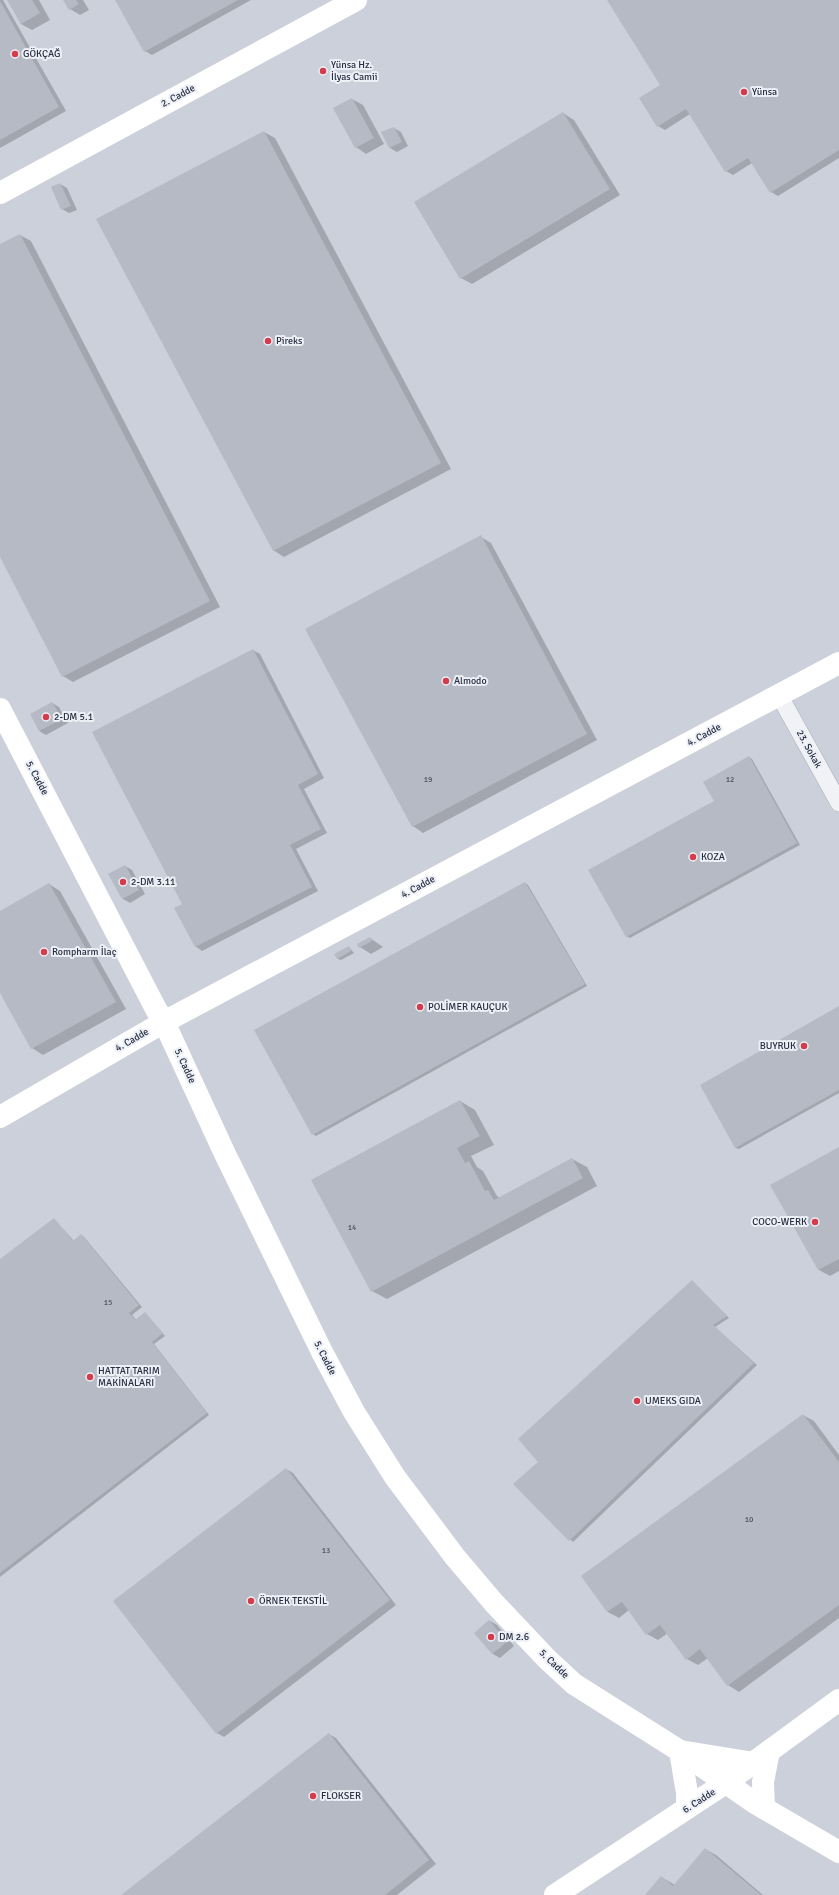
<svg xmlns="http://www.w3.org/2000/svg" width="839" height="1895" viewBox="0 0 839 1895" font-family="Signika,sans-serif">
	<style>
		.built { fill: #ccd0da }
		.shadow { fill: #0003 }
		.building { fill: #b5bac5 }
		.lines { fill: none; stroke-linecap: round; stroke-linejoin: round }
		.street-casing { stroke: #a3a8b2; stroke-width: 18 }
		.street { stroke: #f1f2f6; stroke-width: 17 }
		.secondary { stroke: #fff; stroke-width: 22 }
		.poi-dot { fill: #d43c4c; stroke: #edf0f6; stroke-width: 1.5 }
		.labels { text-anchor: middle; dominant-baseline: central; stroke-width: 4; stroke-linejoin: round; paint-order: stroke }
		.number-label { font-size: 8px; fill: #4a5161 }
		.poi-label { font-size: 10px; fill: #262e40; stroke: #edf0f6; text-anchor: start }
		.street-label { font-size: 10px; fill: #262e40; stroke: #edf0f6 }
	</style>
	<rect width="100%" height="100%" fill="#dee1e8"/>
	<rect class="built" x="0" y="0" width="839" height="1895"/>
	<g class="shadow">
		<path d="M 0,0 L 3,0 L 66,111 L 0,148 Z"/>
		<path d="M 8,0 L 39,0 L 50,20 L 32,30 L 21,24 Z"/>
		<path d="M 64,0 L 83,0 L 89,10 L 80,15 L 70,9 Z"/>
		<path d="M 116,0 L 251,0 L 152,55 L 145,51 Z"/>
		<path d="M 608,0 L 839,0 L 839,158 L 778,196 L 771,192 L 752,163 L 733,175 L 726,171 L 690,114 L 665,130 L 658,126 L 661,85 Z"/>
		<path d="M 352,99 L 363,105 L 384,144 L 366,154 L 356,147 Z"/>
		<path d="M 563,113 L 574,120 L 620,195 L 472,284 L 461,278 Z"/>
		<path d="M 394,128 L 401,132 L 408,146 L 397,152 L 390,148 Z"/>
		<path d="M 264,132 L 275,138 L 451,469 L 284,557 L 273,550 Z"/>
		<path d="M 60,184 L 67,188 L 77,210 L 69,213 L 62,209 Z"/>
		<path d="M 20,235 L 31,241 L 220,607 L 73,682 L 63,676 L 0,555 L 0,245 Z"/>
		<path d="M 481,537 L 491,543 L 597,740 L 423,833 L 413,826 Z"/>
		<path d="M 253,650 L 260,654 L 324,778 L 304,789 L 327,833 L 296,849 L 318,891 L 202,951 L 195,946 L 183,905 Z"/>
		<path d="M 52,703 L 59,707 L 68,723 L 46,735 L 39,731 Z"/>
		<path d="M 749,757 L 752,759 L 800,845 L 630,938 L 626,936 L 715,802 Z"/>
		<path d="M 125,866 L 132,870 L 145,894 L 130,903 L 123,899 Z"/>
		<path d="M 525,883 L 528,885 L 587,986 L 316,1136 L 313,1134 Z"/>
		<path d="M 49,884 L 60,891 L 126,1009 L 43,1055 L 32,1048 L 0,991 L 0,912 Z"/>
		<path d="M 370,938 L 383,947 L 371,954 L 360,947 Z"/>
		<path d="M 349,947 L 354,953 L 341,960 L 338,959 L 336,955 Z"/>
		<path d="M 839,1007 L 839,1093 L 739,1149 L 736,1148 L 701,1085 Z"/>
		<path d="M 460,1101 L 475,1110 L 494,1145 L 471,1156 L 477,1167 L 483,1171 L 497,1196 L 500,1198 L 572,1159 L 587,1167 L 597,1186 L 387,1299 L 372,1291 Z"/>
		<path d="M 839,1148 L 839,1271 L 830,1276 L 819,1270 L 772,1185 Z"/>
		<path d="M 54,1219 L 74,1241 L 81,1235 L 84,1237 L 142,1307 L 132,1315 L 136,1320 L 145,1313 L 165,1336 L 154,1344 L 209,1415 L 0,1577 L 0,1261 Z"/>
		<path d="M 695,1284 L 729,1318 L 715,1327 L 757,1365 L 573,1542 L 514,1484 L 540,1462 Z"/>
		<path d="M 803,1415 L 814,1421 L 839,1455 L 839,1618 L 739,1692 L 728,1685 L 708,1658 L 698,1665 L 687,1659 L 668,1633 L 658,1640 L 647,1634 L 629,1610 L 619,1618 L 608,1612 L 583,1577 Z"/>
		<path d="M 286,1469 L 293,1473 L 396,1605 L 224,1737 L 217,1733 Z"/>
		<path d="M 490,1621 L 497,1625 L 514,1646 L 500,1658 L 493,1654 L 475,1633 Z"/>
		<path d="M 329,1734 L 336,1738 L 436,1864 L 397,1895 L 123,1895 Z"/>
		<path d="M 705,1849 L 716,1855 L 763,1895 L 646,1895 L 661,1877 L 675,1885 Z"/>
	</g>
	<g class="building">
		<path d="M 7,0 L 32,0 L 40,13 L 21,24 Z"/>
		<path d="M 63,0 L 76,0 L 79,4 L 69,10 Z"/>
		<path d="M 115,0 L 238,0 L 144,52 Z"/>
		<path d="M 607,0 L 839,0 L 839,150 L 770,193 L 748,158 L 725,172 L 686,109 L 657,127 L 639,98 L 660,85 Z"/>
		<path d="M 0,1 L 59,107 L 0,140 Z"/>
		<path d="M 352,98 L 374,138 L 355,148 L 333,108 Z"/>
		<path d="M 563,112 L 610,189 L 460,279 L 414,202 Z"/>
		<path d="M 394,127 L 402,142 L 389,148 L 381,132 Z"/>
		<path d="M 264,131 L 441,463 L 273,551 L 96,219 Z"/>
		<path d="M 60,183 L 71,206 L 61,210 L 51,187 Z"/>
		<path d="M 20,234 L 210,601 L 62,677 L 0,557 L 0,244 Z"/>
		<path d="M 481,535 L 587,734 L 412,827 L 305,629 Z"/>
		<path d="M 253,649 L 318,774 L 298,785 L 321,829 L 290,845 L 312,887 L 195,947 L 174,908 L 182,904 L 92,732 Z"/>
		<path d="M 52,702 L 62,719 L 39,731 L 30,714 Z"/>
		<path d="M 749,756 L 797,843 L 626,937 L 588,870 L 714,801 L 703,782 Z"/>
		<path d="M 125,865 L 139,890 L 122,899 L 108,874 Z"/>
		<path d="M 525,882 L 585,984 L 312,1135 L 254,1030 Z"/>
		<path d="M 49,883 L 116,1002 L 31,1049 L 0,993 L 0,911 Z"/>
		<path d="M 370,937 L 372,941 L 359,948 L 357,944 Z"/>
		<path d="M 349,946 L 351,951 L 337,959 L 334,954 Z"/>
		<path d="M 839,1006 L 839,1090 L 735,1148 L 700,1085 Z"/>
		<path d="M 460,1100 L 480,1136 L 457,1148 L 465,1163 L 469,1161 L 485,1191 L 488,1190 L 494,1200 L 572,1158 L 583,1178 L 371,1292 L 311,1180 Z"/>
		<path d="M 839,1147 L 839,1259 L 818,1270 L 770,1185 Z"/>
		<path d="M 54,1218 L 73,1241 L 81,1234 L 139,1305 L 129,1313 L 135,1320 L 145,1312 L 163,1333 L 152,1342 L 207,1413 L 0,1573 L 0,1259 Z"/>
		<path d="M 692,1280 L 727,1316 L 713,1325 L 754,1363 L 569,1541 L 513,1484 L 538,1462 L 518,1439 Z"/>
		<path d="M 803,1414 L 839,1462 L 839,1605 L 727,1686 L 700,1649 L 686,1660 L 660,1625 L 646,1635 L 622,1602 L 607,1612 L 581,1576 Z"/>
		<path d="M 286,1468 L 390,1600 L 216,1734 L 113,1601 Z"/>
		<path d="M 489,1620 L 507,1642 L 492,1654 L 474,1633 Z"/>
		<path d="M 329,1733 L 429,1860 L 385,1895 L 121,1895 Z"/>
		<path d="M 705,1848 L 761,1895 L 645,1895 L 661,1876 L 673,1886 Z"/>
	</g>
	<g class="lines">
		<g class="street-casing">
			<path id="street" d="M 779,695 L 839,803"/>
		</g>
		<use href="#street" class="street"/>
		<g class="secondary">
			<path d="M 0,193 L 356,0"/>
			<path d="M 0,709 L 157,1011 L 164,1022 L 225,1154 L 322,1352 L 354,1412 L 395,1477 L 455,1557 L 494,1603 L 547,1659 L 574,1684 L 680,1751 L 755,1803 L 839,1852"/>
			<path d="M 0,1117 L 164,1022 L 839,663"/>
			<path d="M 687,1808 L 687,1793 L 680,1751 L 754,1763"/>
			<path d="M 764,1808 L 763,1782 L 769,1751"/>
			<path d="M 555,1895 L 727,1782 L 839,1700"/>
		</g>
	</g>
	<g class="poi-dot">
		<circle cx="15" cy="54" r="4"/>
		<circle cx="323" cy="71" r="4"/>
		<circle cx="744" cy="92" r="4"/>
		<circle cx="268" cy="341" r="4"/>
		<circle cx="446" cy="681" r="4"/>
		<circle cx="46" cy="717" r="4"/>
		<circle cx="693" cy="857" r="4"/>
		<circle cx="123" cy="882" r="4"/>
		<circle cx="44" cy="952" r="4"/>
		<circle cx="420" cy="1007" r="4"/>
		<circle cx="804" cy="1046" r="4"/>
		<circle cx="815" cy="1222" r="4"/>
		<circle cx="90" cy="1377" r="4"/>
		<circle cx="637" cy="1401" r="4"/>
		<circle cx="251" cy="1601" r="4"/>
		<circle cx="491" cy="1637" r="4"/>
		<circle cx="313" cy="1796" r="4"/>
	</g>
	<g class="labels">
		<g class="number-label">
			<text x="428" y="779">19</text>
			<text x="730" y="779">12</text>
			<text x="352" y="1227">14</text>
			<text x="108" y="1302">15</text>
			<text x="749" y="1519">10</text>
			<text x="326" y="1550">13</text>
		</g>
		<g class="poi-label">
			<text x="23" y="54">GÖKÇAĞ</text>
			<text x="331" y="65">Yünsa Hz.<tspan x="331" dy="12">İlyas Camii</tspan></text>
			<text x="752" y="92">Yünsa</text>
			<text x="276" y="341">Pireks</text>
			<text x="454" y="681">Almodo</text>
			<text x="54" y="717">2-DM 5.1</text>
			<text x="701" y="857">KOZA</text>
			<text x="131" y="882">2-DM 3.11</text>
			<text x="52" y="952">Rompharm İlaç</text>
			<text x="428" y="1007">POLİMER KAUÇUK</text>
			<text x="796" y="1046" text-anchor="end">BUYRUK</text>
			<text x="807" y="1222" text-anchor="end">COCO-WERK</text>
			<text x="98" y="1371">HATTAT TARIM<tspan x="98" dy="12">MAKİNALARI</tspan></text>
			<text x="645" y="1401">UMEKS GIDA</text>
			<text x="259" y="1601">ÖRNEK TEKSTİL</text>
			<text x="499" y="1637">DM 2.6</text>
			<text x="321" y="1796">FLOKSER</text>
		</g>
		<g class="street-label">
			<text transform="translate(178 96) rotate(-28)">2. Cadde</text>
			<text transform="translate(704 735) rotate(-28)">4. Cadde</text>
			<text transform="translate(809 749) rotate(61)">23. Sokak</text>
			<text transform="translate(37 778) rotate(62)">5. Cadde</text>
			<text transform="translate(418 887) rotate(-28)">4. Cadde</text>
			<text transform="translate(132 1040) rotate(-30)">4. Cadde</text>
			<text transform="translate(185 1066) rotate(65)">5. Cadde</text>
			<text transform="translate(325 1358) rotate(63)">5. Cadde</text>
			<text transform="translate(554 1664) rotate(44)">5. Cadde</text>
			<text transform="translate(699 1801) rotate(-33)">6. Cadde</text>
		</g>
	</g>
</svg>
